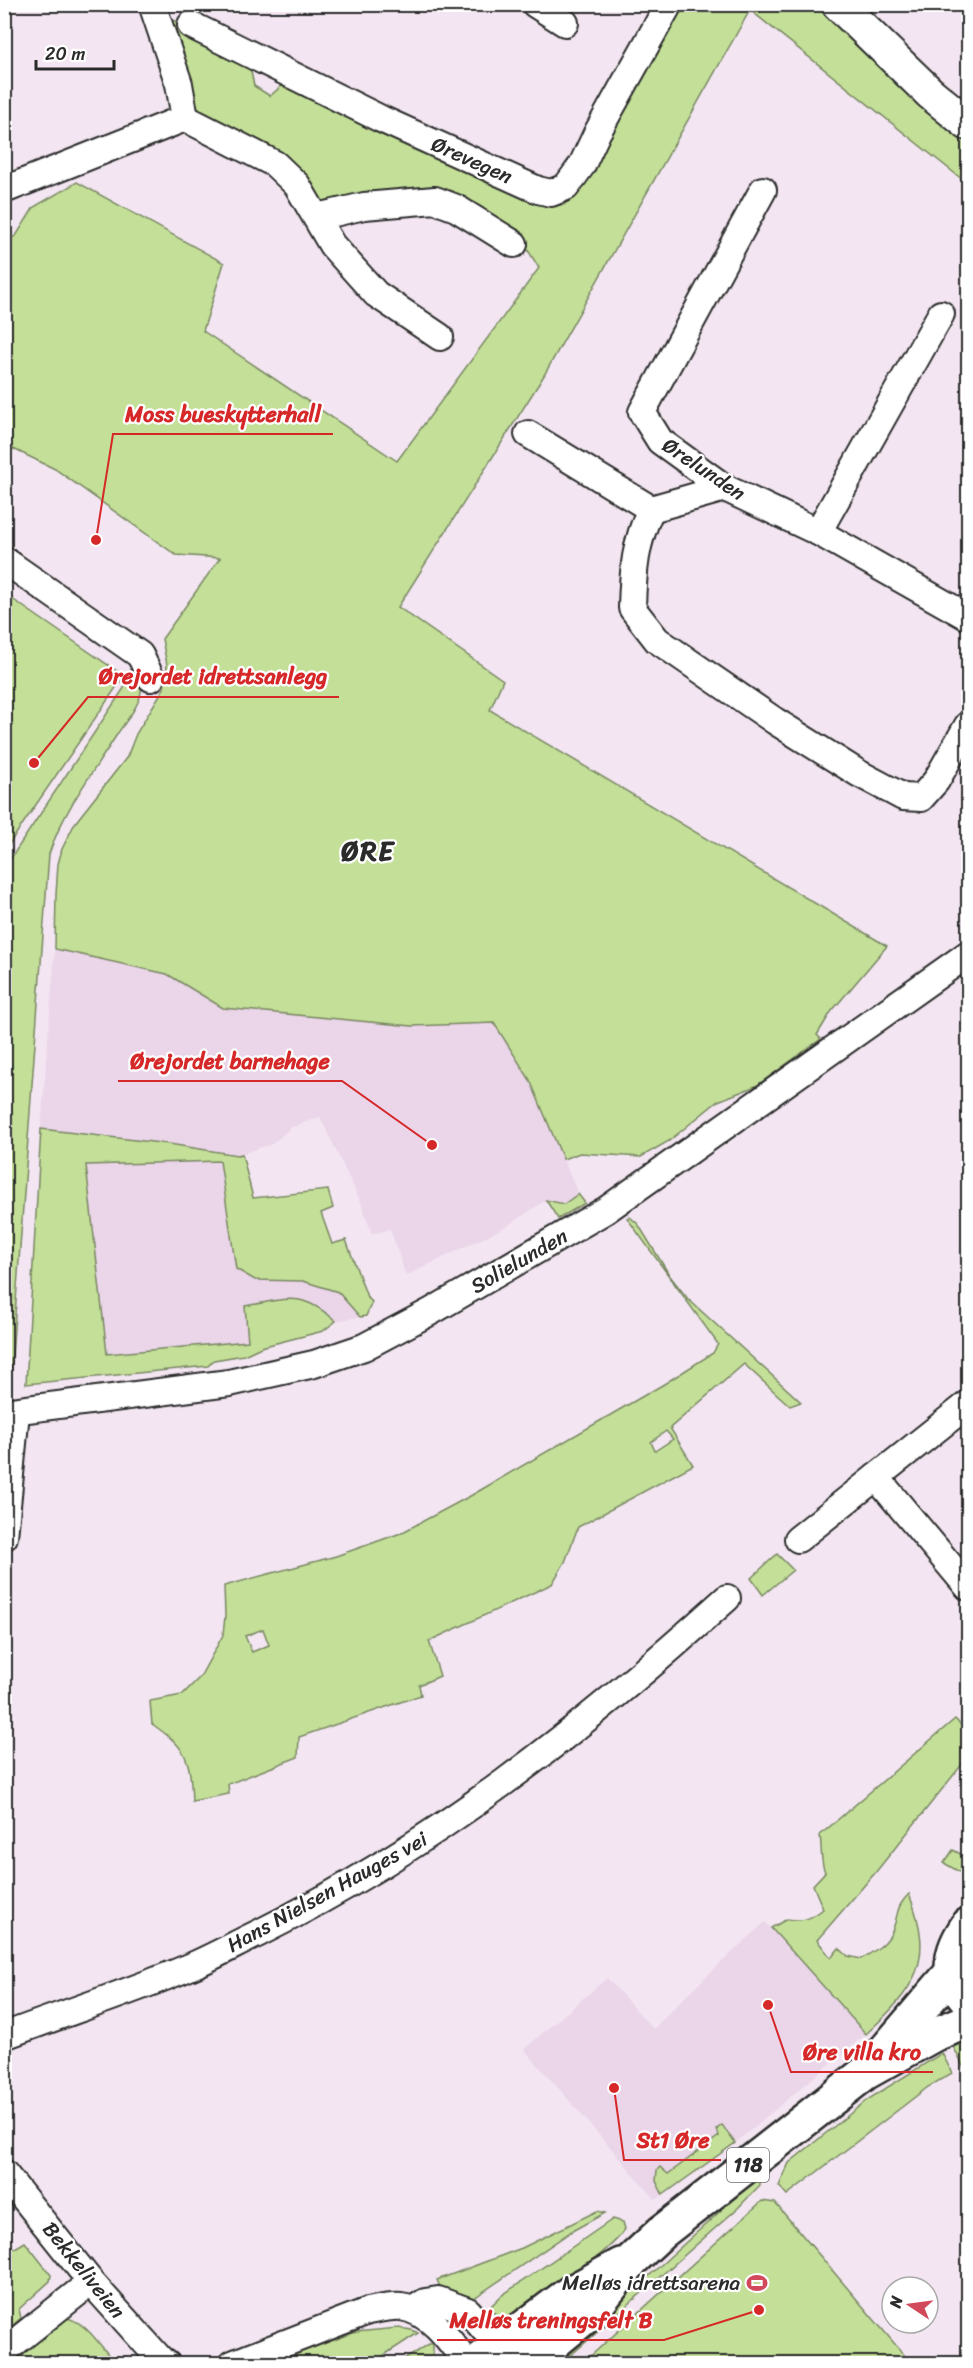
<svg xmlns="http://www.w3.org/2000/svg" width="973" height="2368" viewBox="0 0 973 2368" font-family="Sriracha,sans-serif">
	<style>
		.built { fill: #ebd5e9 }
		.green { fill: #c4e098; stroke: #788662; stroke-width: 1.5; fill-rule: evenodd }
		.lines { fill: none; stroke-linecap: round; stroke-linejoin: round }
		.minor-casing { stroke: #2b2b2b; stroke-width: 30 }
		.tertiary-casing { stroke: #2b2b2b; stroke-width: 36 }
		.primary-casing { stroke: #2b2b2b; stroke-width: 38 }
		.minor { stroke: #fff; stroke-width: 26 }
		.tertiary { stroke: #fff; stroke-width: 32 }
		.primary { stroke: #fff; stroke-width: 33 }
		.labels { text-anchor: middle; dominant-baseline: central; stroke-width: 4.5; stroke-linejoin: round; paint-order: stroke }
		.shield { fill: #fff; stroke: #6b6b6b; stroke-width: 1.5 }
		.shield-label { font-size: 20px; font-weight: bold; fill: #2b2b2b }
		.street-label { font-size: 21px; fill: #2b2b2b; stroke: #fff }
		.poi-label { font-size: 21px; fill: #2b2b2b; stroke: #fff; text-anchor: end }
		.district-label { font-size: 27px; font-weight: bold; letter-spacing: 1.5px; fill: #2b2b2b; stroke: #fff }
		.leader { fill: none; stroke: #d62828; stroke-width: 2 }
		.callout-dot { fill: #d62828; stroke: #fff; stroke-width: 2 }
		.callout-label { font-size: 22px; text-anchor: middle; font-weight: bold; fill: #d62828; stroke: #fff; stroke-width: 4.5; stroke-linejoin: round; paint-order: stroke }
	</style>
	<rect width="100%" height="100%" fill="#f3e6f2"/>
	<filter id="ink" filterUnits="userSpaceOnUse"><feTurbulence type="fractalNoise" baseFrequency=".0167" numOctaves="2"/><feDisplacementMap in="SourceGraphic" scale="12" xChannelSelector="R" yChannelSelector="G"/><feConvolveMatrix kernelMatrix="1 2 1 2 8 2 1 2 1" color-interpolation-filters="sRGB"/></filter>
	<g filter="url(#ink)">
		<g class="built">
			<path d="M 55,949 L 167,974 L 223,1008 L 412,1026 L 495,1022 L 530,1080 L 578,1194 L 564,1204 L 546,1200 L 507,1226 L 406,1276 L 390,1229 L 372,1234 L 362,1205 L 320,1117 L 292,1127 L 272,1144 L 238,1155 L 169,1144 L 41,1129 Z"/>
			<path d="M 220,1161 L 236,1269 L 255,1280 L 303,1281 L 338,1292 L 360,1317 L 336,1321 L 318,1306 L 249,1341 L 107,1354 L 86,1165 Z"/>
			<path d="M 765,1922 L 866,2034 L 735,2143 L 656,2200 L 524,2049 L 607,1978 L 653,2029 L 696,1986 Z"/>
		</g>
		<g class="green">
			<path d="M 159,5 L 162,12 L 195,35 L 245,61 L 251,71 L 254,86 L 270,96 L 285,83 L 542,203 L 564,205 L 581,187 L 674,5 L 815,5 L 902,87 L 968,144 L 968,184 L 750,10 L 543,377 L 398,607 L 503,680 L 490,710 L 887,946 L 831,1012 L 817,1035 L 821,1039 L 756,1086 L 718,1101 L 669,1141 L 641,1157 L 580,1153 L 563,1159 L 530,1080 L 494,1023 L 412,1026 L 223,1008 L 167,974 L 55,949 L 56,895 L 58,864 L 62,849 L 75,823 L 127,757 L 136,734 L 164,688 L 167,665 L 162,639 L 220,558 L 176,555 L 55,469 L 5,445 L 4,241 L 16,236 L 34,207 L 77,182 L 224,263 L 203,331 L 397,461 L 539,268 L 518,234 L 437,195 L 317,202 L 284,163 L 198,110 Z"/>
			<path d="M 5,594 L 124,676 L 5,850 Z"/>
			<path d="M 136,670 C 141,677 143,683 141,692 C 139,707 124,723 116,736 C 92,774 63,811 49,854 L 11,1369 L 5,1369 L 5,867 Z"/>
			<path d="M 41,1129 L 169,1144 L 237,1155 L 242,1154 L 253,1198 L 328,1190 L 333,1208 L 321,1213 L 332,1244 L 346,1240 L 367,1297 L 372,1302 L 366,1316 L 360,1317 L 338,1292 L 303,1281 L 255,1280 L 236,1269 L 220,1161 L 86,1165 L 107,1354 L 248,1341 L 245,1306 C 289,1299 300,1290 336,1321 L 323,1331 L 261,1347 L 244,1355 L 214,1360 L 208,1366 L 26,1384 Z"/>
			<path d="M 578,1194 L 585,1203 L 558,1219 L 546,1200 L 564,1204 Z"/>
			<path d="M 630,1217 L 638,1224 L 670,1276 L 688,1299 L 801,1402 L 790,1406 L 744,1364 L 670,1428 L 693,1465 L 578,1527 L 565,1562 L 552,1584 L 429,1641 L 440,1676 L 419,1685 L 421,1695 L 299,1737 L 298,1757 L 228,1784 L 229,1794 L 192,1801 C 190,1758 188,1749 152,1724 L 150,1701 L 182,1695 L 200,1677 L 223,1635 L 225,1616 L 224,1586 L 336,1556 L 401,1533 L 472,1495 L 664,1384 L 713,1353 L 718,1344 L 627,1218 ZM 666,1431 L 673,1439 L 655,1451 L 651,1442 ZM 263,1629 L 269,1645 L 252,1652 L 245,1636 Z"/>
			<path d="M 777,1554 L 793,1570 L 763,1595 L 751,1578 Z"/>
			<path d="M 955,1719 L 968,1732 L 968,1757 L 875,1873 L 817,1940 L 831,1958 L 839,1948 L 848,1956 L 861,1959 C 873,1952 889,1943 893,1929 C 899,1913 895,1908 909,1894 C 936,1961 915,1989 866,2034 L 771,1928 L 787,1919 C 802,1922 811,1919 823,1909 L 813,1885 L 825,1872 C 820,1861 822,1847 820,1835 Z"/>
			<path d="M 953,1850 L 968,1858 L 968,1877 L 944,1863 Z"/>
			<path d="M 968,2043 L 968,2066 L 964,2068 L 953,2046 Z"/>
			<path d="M 942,2053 L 952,2073 L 928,2087 L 787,2195 L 779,2186 L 789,2163 L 867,2100 Z"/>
			<path d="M 722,2125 L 735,2143 L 663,2195 L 656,2181 L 657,2170 L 660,2167 L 668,2174 L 719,2136 L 717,2129 Z"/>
			<path d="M 760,2175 L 760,2185 L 738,2208 L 562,2363 L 548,2364 L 640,2284 Z"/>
			<path d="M 762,2201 L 775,2203 L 911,2363 L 583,2363 Z"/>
			<path d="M 597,2211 L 605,2213 L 572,2231 L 474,2298 L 440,2287 L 437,2280 L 522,2248 Z"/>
			<path d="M 613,2219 L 623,2222 L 625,2229 C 614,2248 532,2310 512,2316 C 506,2318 499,2316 494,2313 L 491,2306 L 501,2296 Z"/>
			<path d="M 25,2242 L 51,2275 L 50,2281 L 19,2309 L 21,2318 L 5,2332 L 5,2254 Z"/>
			<path d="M 61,2317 C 85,2318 100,2346 115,2363 L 5,2364 Z"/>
			<path d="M 398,2328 L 412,2330 L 418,2333 L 372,2363 L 270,2363 L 356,2332 Z"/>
			<path d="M 429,2344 L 433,2344 L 433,2363 L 399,2363 Z"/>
		</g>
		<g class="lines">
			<g class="minor-casing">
				<g id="minor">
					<path d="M 152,4 L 179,84 L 185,118"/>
					<path d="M 535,4 L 565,23"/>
					<path d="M 191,25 L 381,119 L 538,190 L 551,193 L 566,187 L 582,165 L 597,133 L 669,4"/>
					<path d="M 4,190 L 185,118 L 275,164 L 297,185 L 332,245 L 376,294 L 440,337"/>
					<path d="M 763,190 L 642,412 L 660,441 L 725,488 L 818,532 L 968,617"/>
					<path d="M 317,217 L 364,206 L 435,200 L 456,208 L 514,244"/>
					<path d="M 528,434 L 651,509 L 725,488"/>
					<path d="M 651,509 C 635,543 633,571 632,608 L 657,640 L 775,721 L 858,773 L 903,797 L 921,798 L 936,781 L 968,725"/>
					<path d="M 818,532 L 941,314"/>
					<path d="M 4,560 L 140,655 L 151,678"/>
					<path d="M 4,1412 L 229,1383 L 314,1364 L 364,1347 L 432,1311 L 606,1210 L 968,954"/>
					<path d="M 876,1477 L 968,1587"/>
					<path d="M 4,1537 L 16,1412"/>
					<path d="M 798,1539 L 968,1404"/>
					<path d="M 4,2036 C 65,2013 128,1993 187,1968 C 211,1958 234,1945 257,1934 C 434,1846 581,1730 727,1598"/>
					<path d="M 4,2173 L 91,2282 L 161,2360 L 167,2364"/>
					<path d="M 413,2310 L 425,2302 L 438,2300 L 468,2311 L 498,2345 L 501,2363"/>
					<path d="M 4,2351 L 91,2282"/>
					<path d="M 232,2364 L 368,2311 C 379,2309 390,2306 401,2307 C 431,2311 451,2342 467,2364"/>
				</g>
			</g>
			<g class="tertiary-casing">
				<path id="tertiary" d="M 838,4 L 930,93 L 968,124"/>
			</g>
			<g class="primary-casing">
				<g id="primary">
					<path d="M 968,1925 C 950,1950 944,1976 968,2000"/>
					<path d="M 882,2054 L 953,1971"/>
					<path d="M 475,2364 L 570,2293 L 621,2265"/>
					<path d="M 528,2364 L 591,2312 L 633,2259 L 662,2232 L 865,2073 L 933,2035 L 968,2021"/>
				</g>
			</g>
			<use href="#minor" class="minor"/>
			<use href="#tertiary" class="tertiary"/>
			<use href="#primary" class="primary"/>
		</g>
	</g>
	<defs>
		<g id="stadium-bare" transform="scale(1.62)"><path d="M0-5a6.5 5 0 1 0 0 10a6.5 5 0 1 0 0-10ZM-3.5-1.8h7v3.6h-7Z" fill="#d1495b" stroke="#fff" stroke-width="2.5" paint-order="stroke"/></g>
	</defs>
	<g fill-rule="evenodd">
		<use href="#stadium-bare" x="757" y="2283"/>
	</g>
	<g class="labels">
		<rect class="shield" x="727" y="2148" width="42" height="34" rx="4.5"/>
		<g class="shield-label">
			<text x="748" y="2165">118</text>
		</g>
		<g class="street-label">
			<text transform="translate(472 160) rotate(24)">Ørevegen</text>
			<text transform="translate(704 469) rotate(34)">Ørelunden</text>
			<text transform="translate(519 1261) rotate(-30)">Solielunden</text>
			<text transform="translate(327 1892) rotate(-29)">Hans Nielsen Hauges vei</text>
			<text transform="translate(84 2270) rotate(51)">Bekkeliveien</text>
		</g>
		<g class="poi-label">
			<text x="740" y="2283">Melløs idrettsarena</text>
		</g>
		<g class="district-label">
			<text x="368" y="851">ØRE</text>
		</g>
	</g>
	<path class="leader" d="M96 540L113 434H333M34 763L88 697H339M432 1145L342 1081H118M768 2005L791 2072H933M614 2088L624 2160H721M759 2310L664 2340H437"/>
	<g class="callout-dot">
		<circle cx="96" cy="540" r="6"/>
		<circle cx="34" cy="763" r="6"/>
		<circle cx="432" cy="1145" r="6"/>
		<circle cx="768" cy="2005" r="6"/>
		<circle cx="614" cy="2088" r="6"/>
		<circle cx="759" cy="2310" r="6"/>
	</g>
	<g class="callout-label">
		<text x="223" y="422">Moss bueskytterhall</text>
		<text x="213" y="684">Ørejordet idrettsanlegg</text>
		<text x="230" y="1069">Ørejordet barnehage</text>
		<text x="862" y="2060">Øre villa kro</text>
		<text x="673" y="2148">St1 Øre</text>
		<text x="551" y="2328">Melløs treningsfelt B</text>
	</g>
	<rect width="973" height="2368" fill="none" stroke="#fff" stroke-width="24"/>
	<rect x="12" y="12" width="949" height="2344" fill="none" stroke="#2b2b2b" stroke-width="2" filter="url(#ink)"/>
	<g transform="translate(910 2305) rotate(283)"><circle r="28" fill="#ffffff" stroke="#aaaaaa" stroke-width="1.5"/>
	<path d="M0-4.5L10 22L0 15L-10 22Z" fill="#d1495b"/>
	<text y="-9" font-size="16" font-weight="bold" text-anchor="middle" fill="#2b2b2b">N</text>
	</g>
	<path d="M36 60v9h78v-9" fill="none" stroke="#2b2b2b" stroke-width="3"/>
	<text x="45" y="60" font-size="18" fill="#2b2b2b" stroke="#ffffff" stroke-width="4.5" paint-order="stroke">20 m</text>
</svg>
